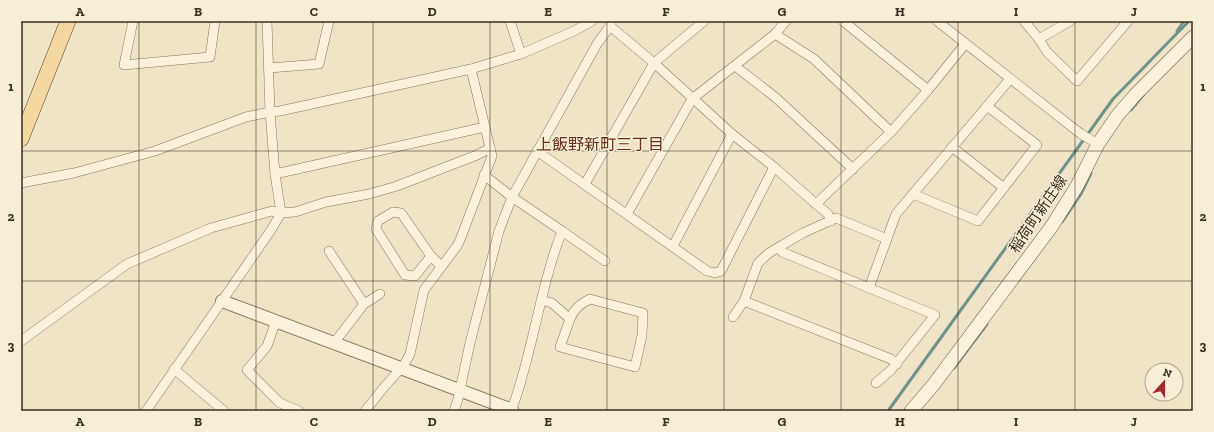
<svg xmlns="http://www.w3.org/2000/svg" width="1214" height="432" viewBox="0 0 1214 432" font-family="'Zilla Slab','Noto Sans JP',serif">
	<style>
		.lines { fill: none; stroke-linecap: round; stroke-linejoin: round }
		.stream { stroke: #6f938a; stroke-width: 3 }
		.minor-casing { stroke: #8d765c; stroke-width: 10 }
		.tertiary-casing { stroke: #8d765c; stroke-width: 14 }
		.secondary-casing { stroke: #6f573f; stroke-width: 14 }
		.primary-casing { stroke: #5b4430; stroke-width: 16 }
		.minor { stroke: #faf1dc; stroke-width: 9 }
		.tertiary { stroke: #faf1dc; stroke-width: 12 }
		.secondary { stroke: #faf1dc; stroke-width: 13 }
		.primary { stroke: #f3d9a0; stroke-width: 15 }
		.grid { fill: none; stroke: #3d2e20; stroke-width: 1; stroke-opacity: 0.55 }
		.labels { text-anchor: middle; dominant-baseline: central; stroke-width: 3; stroke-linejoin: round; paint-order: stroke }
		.street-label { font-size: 15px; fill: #3d2e20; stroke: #f7eed8 }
		.neighbourhood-label { font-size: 16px; fill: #6b2e1e; stroke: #f7eed8 }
		.neatline { fill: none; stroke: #3d2e20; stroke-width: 1.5 }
		.grid-label { font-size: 13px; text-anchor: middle; font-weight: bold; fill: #3d2e20 }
	</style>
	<rect width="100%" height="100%" fill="#f0e4c8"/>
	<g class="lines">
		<g class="stream">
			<path d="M 1177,31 L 1184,21"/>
			<path d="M 1131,110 L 1144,94"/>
			<path d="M 1062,222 L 1081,194 L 1091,173"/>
			<path d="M 954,368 L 987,324"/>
			<path d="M 888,411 L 1113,99 L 1189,21"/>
		</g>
		<g class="minor-casing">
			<g id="minor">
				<path d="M 133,21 L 124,65 L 210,57 L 215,21"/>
				<path d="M 510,21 L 521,54"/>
				<path d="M 843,21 L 928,90"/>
				<path d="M 937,21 L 1081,134 L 1098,144"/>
				<path d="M 1024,21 L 1039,39 L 1047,52 L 1077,81 L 1128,21"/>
				<path d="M 610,26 L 654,63 L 732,134 L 774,167 L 816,204 L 891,132 L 928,90 L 965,44"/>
				<path d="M 775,34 L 814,59 L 891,132"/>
				<path d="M 1039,39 L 1070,21"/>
				<path d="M 735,66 L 775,97 L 853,169"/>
				<path d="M 269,68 L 319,64 L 329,21"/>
				<path d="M 952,147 L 1004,188"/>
				<path d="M 537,151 L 707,271 L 715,273 L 721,271 L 774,167"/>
				<path d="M 275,174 L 485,127"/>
				<path d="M 484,175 L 512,197 L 562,231 C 548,267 540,306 531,343 C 525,366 520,389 511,411"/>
				<path d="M 21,183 L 74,173 L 155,151 L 246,117 L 270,112 L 280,111 L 471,69 L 521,54 L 574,31 L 592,21"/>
				<path d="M 585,184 L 654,63 L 704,21"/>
				<path d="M 913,194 L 978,221 L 1037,145 L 987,106"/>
				<path d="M 816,204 L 828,214 L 831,221"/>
				<path d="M 627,214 L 692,99 L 775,34 L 786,21"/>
				<path d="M 562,231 L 605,261"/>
				<path d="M 673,246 L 732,134"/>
				<path d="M 779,247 L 782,252 L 935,315 L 891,370 L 876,383"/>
				<path d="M 329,251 L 364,304"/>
				<path d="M 431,256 L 415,276 L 405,275 L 376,229 L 378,221 L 393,212 L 401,213 L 431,256 L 441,266"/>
				<path d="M 869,288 L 896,214 L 1010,79"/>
				<path d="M 541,300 L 552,303 L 570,319 L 560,347 L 635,367 L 642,335 L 643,313 L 590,299 C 580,304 574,309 570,319"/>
				<path d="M 744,301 L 891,359 L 897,364"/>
				<path d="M 733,317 L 744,301 L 758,263 L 769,253 L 779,247 L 803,233 L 836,218 L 887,239"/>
				<path d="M 276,321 L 267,346 L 247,370 L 280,403 L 299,411"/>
				<path d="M 21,341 L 127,264 L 211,228 L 272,211 L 281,213 L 295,212 L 326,202 L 369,194 L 397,186 L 477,155 L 490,148"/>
				<path d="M 334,343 L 364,304 L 380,294"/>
				<path d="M 174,369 L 224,411"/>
				<path d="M 146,411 L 271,230 L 281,213 L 275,174 L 270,112 L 267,21"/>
				<path d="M 365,411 L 385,386 L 404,365 L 410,354 L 424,290 L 457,246 L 460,240 L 492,156 L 471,69"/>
				<path d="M 454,411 L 458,399 L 470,343 L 499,231 L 512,197 L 597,44 L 610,26 L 610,21"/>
			</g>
		</g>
		<g class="tertiary-casing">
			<path id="tertiary" d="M 222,301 L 512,410"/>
		</g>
		<g class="secondary-casing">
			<path id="secondary" d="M 911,411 L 934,384 L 1052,226 L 1077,186 L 1098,144 L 1117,116 L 1135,95 L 1193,37"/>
		</g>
		<g class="primary-casing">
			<path id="primary" d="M 21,139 L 68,21"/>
		</g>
		<use href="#minor" class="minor"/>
		<use href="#tertiary" class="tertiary"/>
		<use href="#secondary" class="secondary"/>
		<use href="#primary" class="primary"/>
	</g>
	<path class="grid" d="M 139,21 L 139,411M 256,21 L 256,411M 373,21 L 373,411M 490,21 L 490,411M 607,21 L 607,411M 724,21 L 724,411M 841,21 L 841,411M 958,21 L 958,411M 1075,21 L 1075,411M 21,151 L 1193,151M 21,281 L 1193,281"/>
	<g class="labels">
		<g class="street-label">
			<text transform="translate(1038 214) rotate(-56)">稲荷町新庄線</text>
		</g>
		<g class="neighbourhood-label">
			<text x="600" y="144">上飯野新町三丁目</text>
		</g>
	</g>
	<rect width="1214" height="432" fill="none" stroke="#f7eed8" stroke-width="44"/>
	<g transform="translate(1164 382) rotate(21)"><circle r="19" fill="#f7eed8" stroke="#ada18e"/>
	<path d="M0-3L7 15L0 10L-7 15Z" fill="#9e2a2b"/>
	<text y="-6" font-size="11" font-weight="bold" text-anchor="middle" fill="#3d2e20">N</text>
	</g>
	<rect x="22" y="22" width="1170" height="388" class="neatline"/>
	<g class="grid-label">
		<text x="80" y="16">A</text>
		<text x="198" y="16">B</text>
		<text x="314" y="16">C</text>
		<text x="432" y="16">D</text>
		<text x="548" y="16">E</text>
		<text x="666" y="16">F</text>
		<text x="782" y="16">G</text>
		<text x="900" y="16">H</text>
		<text x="1016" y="16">I</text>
		<text x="1134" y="16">J</text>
		<text x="11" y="91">1</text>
		<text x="1203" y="91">1</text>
		<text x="11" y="221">2</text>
		<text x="1203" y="221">2</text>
		<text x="11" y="350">3</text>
		<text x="1203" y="350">3</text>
		<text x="80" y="426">A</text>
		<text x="198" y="426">B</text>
		<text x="314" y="426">C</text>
		<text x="432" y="426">D</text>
		<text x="548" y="426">E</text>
		<text x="666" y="426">F</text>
		<text x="782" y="426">G</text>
		<text x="900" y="426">H</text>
		<text x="1016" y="426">I</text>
		<text x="1134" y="426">J</text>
	</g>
</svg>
